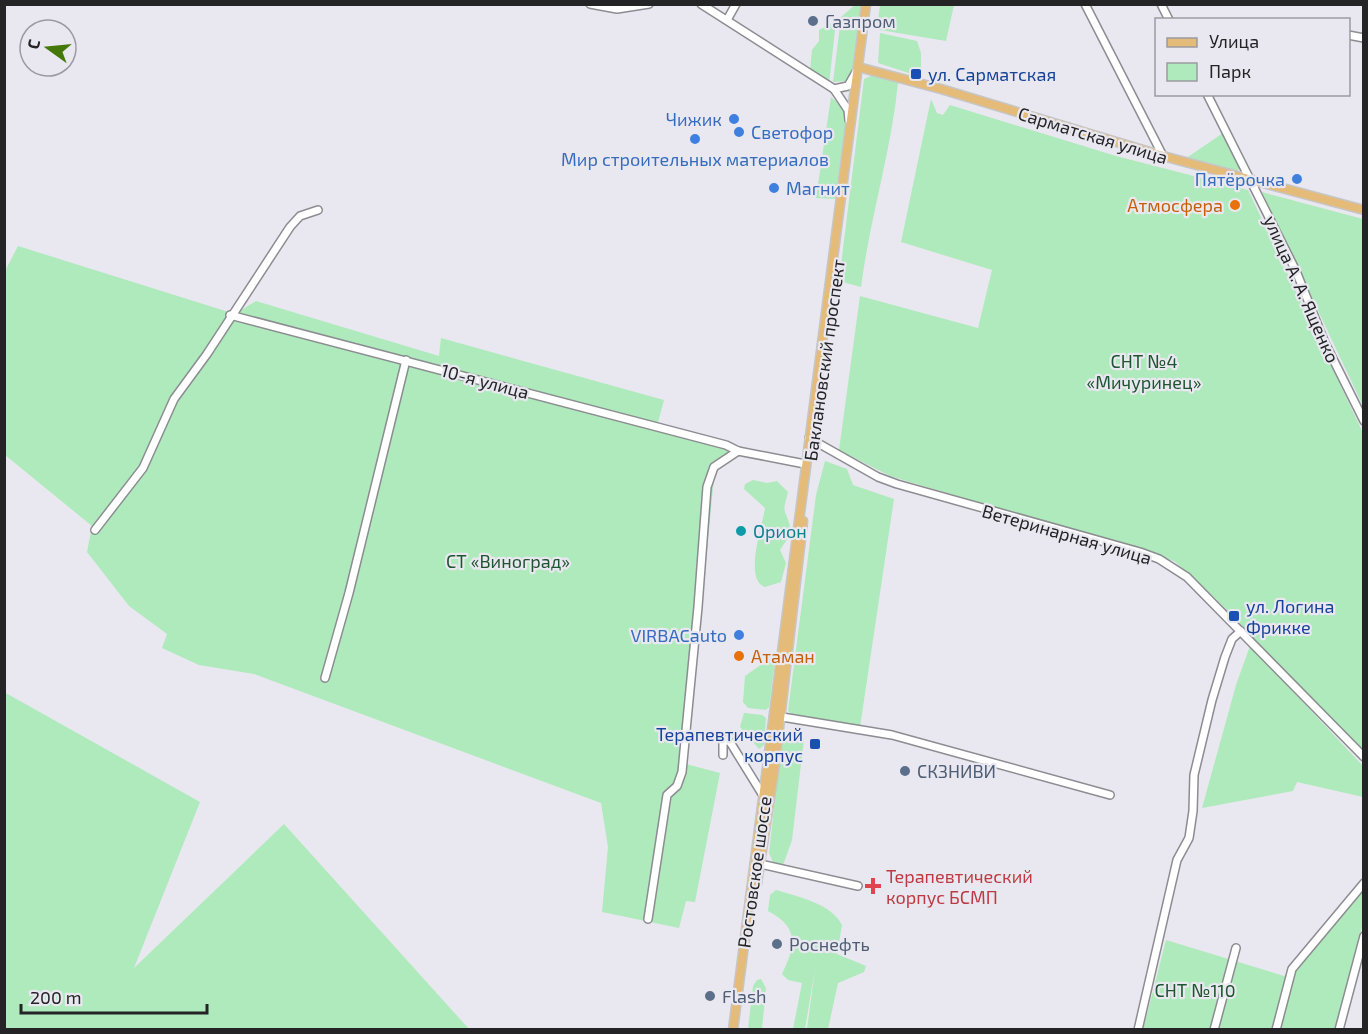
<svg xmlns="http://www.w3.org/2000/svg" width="1368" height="1034" viewBox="0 0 1368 1034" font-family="'Exo 2',sans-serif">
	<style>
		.green { fill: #aeeabb }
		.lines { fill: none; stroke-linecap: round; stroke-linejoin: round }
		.minor-casing { stroke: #8c8c92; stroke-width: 10 }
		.major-casing { stroke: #c6c6c7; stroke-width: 11 }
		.minor { stroke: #fff; stroke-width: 7 }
		.major { stroke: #e5bb79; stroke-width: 8 }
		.service-dot { fill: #5c6f8a; stroke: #e9e8f0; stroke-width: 2 }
		.transit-dot { fill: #1a4fb4; stroke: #e9e8f0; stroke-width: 2 }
		.shop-dot { fill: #3f7fe0; stroke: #e9e8f0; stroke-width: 2 }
		.food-dot { fill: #e8710a; stroke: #e9e8f0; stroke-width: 2 }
		.culture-dot { fill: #0f9aa8; stroke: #e9e8f0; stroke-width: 2 }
		.health-dot { fill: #e0444e; stroke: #e9e8f0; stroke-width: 2 }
		.labels { text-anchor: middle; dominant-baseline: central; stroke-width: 4.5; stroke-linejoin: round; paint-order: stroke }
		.service-label { font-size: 18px; fill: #4e5e75; stroke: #e9e8f0; text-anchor: start }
		.transit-label { font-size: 18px; fill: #164399; stroke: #e9e8f0; text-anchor: start }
		.shop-label { font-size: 18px; fill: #366cbe; stroke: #e9e8f0; text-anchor: end }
		.street-label { font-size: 18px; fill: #242427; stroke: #e9e8f0 }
		.food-label { font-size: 18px; fill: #c56008; stroke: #e9e8f0; text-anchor: end }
		.park-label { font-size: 18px; fill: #1e542f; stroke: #e9e8f0 }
		.culture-label { font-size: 18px; fill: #0d838f; stroke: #e9e8f0; text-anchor: start }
		.health-label { font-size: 18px; fill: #be3a42; stroke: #e9e8f0; text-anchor: start }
	</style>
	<rect width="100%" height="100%" fill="#e9e8f0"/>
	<g class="green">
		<path d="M 855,5 L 861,5 L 851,78 L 846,81 L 833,82 L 841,17 Z"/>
		<path d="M 880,5 L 954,5 L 946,41 L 880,30 L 877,28 Z"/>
		<path d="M 836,21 L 829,84 L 810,71 L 812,50 L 819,41 L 819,30 Z"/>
		<path d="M 880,33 L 917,41 L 921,53 L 921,77 L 878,63 Z"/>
		<path d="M 873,75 L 898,83 C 891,152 870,218 861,287 L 839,281 L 864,79 Z"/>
		<path d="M 831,97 L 844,109 L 846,122 L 835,199 L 816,198 Z"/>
		<path d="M 931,99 L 937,113 L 943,115 L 950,105 L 1116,156 L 1248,190 L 1363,433 L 1363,751 L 1214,597 L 1174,561 L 890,476 L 839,450 L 860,296 L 978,328 L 992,270 L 901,242 Z"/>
		<path d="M 1223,133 L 1241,165 L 1237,172 L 1185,159 Z"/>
		<path d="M 1262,192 L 1363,219 L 1363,406 Z"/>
		<path d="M 18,246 L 235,314 L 256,301 L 439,356 L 441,338 L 664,400 L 657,426 L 743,448 L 734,457 L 715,468 L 686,764 L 720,773 L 695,902 L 686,901 L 679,928 L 602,912 L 608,847 L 601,803 L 254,674 L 199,665 L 162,648 L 167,634 L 129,606 L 87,552 L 92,526 L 5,455 L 4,273 Z"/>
		<path d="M 825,461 L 847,469 L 853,485 L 894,499 L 860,727 L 796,718 L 788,711 L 816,495 Z"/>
		<path d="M 753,480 L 767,483 L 777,481 L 788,492 C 787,498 783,506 785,512 C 794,535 792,532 780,550 L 786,563 L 781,582 L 765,587 C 743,580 763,524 765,508 L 744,489 L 745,484 Z"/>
		<path d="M 1250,646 L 1363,766 L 1363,797 L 1297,782 L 1293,791 L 1202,808 L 1236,685 Z"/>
		<path d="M 776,654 L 769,707 L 766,710 L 748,708 L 743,702 L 745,676 Z"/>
		<path d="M 4,692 L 200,802 L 134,968 L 284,824 L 469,1029 L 5,1029 Z"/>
		<path d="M 744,713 L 762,715 L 766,718 L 764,745 L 759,749 L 740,727 Z"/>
		<path d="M 794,731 L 802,733 L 804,739 L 792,840 L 783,865 L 773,862 L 769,853 L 781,744 L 786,733 Z"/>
		<path d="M 1363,889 L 1363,923 L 1336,1029 L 1143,1030 L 1166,940 L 1284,976 Z"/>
		<path d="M 776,890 C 798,897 831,903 842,925 L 837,954 L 866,966 L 864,972 L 838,983 L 828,1029 L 807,1029 L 815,969 L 805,1029 L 793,1029 L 802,983 L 788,980 L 782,974 C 796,945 799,927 768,911 L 770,895 Z"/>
		<path d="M 761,979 L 766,988 L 762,1029 L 748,1029 L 753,986 L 757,980 Z"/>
	</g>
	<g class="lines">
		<g class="minor-casing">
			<g id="minor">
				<path d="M 590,4 L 617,9 L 649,4"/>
				<path d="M 701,4 L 834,89 L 848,110 L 849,120"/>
				<path d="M 1085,4 L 1163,156"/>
				<path d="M 1161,4 L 1169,20"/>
				<path d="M 727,20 L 736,4"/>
				<path d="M 1348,35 L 1364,38"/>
				<path d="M 834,89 L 848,86 L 856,72"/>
				<path d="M 1207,94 L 1296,271 L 1325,343 L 1364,421"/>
				<path d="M 230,315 L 726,445 L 738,451 L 805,464"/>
				<path d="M 809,438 L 878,477 L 897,484 L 1140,552 L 1159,559 L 1187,577 L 1364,757"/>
				<path d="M 95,530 L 143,468 L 174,399 L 207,354 L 290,227 L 300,216 L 318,210"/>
				<path d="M 325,678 L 349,593 L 406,360"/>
				<path d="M 776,716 L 892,735 L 1110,795"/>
				<path d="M 723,755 L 723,739 L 730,742 L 764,797"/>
				<path d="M 760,864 L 858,886"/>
				<path d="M 648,919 L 667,795 L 677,786 L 682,772 L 698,607 L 707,487 L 714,467 L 738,451"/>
				<path d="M 1138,1030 L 1177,860 L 1189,838 L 1193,811 L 1194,775 L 1212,700 L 1225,657 L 1232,639 L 1241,631"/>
				<path d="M 1214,1030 L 1236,948"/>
				<path d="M 1276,1030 L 1292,969 L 1364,883"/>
				<path d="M 1339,1030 L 1364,936"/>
			</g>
		</g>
		<g class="major-casing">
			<g id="major">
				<path d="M 858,67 L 941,89 L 1163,156 L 1364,210"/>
				<path d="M 757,883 L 774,771 L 803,521"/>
				<path d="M 733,1030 L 866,4"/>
			</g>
		</g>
		<use href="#minor" class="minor"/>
		<use href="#major" class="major"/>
	</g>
	<g class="service-dot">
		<circle cx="813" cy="21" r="6"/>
		<circle cx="905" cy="771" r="6"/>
		<circle cx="777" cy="944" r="6"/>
		<circle cx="710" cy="996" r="6"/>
	</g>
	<g class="transit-dot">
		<rect x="910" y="68" width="12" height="12" rx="3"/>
		<rect x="1228" y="610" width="12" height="12" rx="3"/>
		<rect x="809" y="738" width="12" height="12" rx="3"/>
	</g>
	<g class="shop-dot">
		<circle cx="734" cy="119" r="6"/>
		<circle cx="739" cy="132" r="6"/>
		<circle cx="695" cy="139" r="6"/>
		<circle cx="1297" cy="179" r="6"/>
		<circle cx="774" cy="188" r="6"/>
		<circle cx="739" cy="635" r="6"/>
	</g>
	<g class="food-dot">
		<circle cx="1235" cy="205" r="6"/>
		<circle cx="739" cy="656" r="6"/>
	</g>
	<circle class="culture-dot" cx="741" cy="531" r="6"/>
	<path class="health-dot" d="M870 877h6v6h6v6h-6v6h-6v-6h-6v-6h6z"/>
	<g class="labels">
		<g class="service-label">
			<text x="825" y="21">Газпром</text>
			<text x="917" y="771">СКЗНИВИ</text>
			<text x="789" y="944">Роснефть</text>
			<text x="722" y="996">Flash</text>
		</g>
		<g class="transit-label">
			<text x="928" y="74">ул. Сарматская</text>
			<text x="1246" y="606">ул. Логина<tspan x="1246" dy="21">Фрикке</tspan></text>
			<text x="803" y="734" text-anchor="end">Терапевтический<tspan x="803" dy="21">корпус</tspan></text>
		</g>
		<g class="shop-label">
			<text x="722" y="119">Чижик</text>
			<text x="751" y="132" text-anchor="start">Светофор</text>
			<text x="695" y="159" text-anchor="middle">Мир строительных материалов</text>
			<text x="1285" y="179">Пятёрочка</text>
			<text x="786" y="188" text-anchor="start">Магнит</text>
			<text x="727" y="635">VIRBACauto</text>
		</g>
		<g class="street-label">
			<text transform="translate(1093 135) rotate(17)">Сарматская улица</text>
			<text transform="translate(1302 289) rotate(66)">улица А. А. Ященко</text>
			<text transform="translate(824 360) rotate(-82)">Баклановский проспект</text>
			<text transform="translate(485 381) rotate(15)">10-я улица</text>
			<text transform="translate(1067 534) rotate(16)">Ветеринарная улица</text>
			<text transform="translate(754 872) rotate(-82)">Ростовское шоссе</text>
		</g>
		<g class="food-label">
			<text x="1223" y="205">Атмосфера</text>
			<text x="751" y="656" text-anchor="start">Атаман</text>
		</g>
		<g class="park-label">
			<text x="1144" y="361">СНТ №4<tspan x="1144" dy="21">«Мичуринец»</tspan></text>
			<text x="508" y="561">СТ «Виноград»</text>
			<text x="1195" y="990">СНТ №110</text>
		</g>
		<g class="culture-label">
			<text x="753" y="531">Орион</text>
		</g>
		<g class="health-label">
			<text x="886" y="876">Терапевтический<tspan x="886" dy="21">корпус БСМП</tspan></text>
		</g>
	</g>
	<rect width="1368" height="1034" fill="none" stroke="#242427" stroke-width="12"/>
	<rect x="1155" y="18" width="195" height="78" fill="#e9e8f0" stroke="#9a9aa0" stroke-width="1.5"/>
	<rect x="1167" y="38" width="30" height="9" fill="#e5bb79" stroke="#9a9aa0" stroke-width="1.5"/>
	<text x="1209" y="48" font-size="18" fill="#242427">Улица</text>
	<rect x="1167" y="63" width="30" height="18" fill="#aeeabb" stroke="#9a9aa0" stroke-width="1.5"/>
	<text x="1209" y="78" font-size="18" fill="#242427">Парк</text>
	<g transform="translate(48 48) rotate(285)"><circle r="28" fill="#e9e8f0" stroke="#9a9aa0" stroke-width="1.5"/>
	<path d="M0-4.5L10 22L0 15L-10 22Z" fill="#44790a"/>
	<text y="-9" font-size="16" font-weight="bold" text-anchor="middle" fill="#242427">С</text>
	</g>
	<path d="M21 1004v9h186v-9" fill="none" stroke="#242427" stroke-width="3"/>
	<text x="30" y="1004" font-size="18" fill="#242427" stroke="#e9e8f0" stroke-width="4.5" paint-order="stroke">200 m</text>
</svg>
